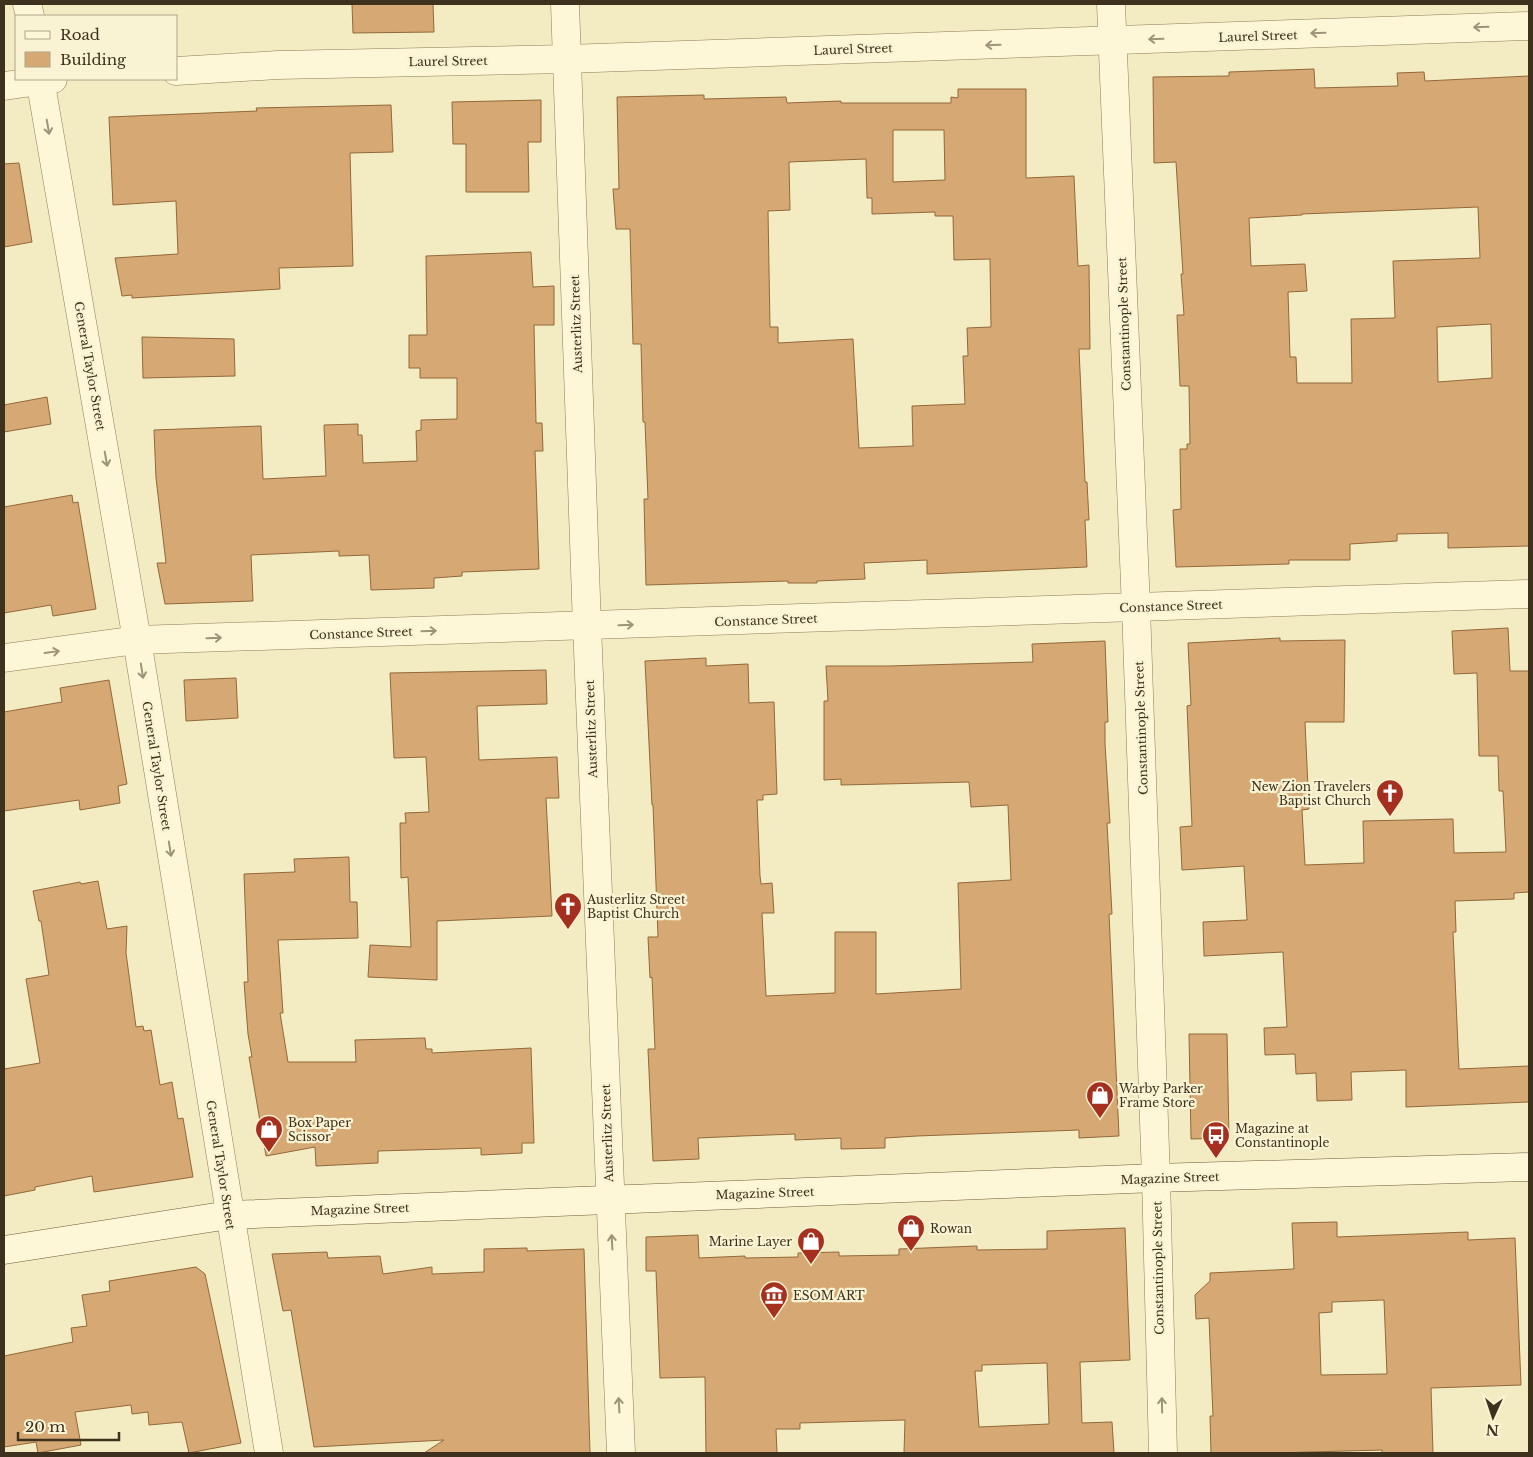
<svg xmlns="http://www.w3.org/2000/svg" width="1533" height="1457" viewBox="0 0 1533 1457" font-family="'Libre Baskerville',serif">
	<style>
		.building { fill: #d6a974; stroke: #926839; fill-rule: evenodd }
		.lines { fill: none; stroke-linecap: round; stroke-linejoin: round }
		.street-casing { stroke: #907c57; stroke-width: 29 }
		.secondary-casing { stroke: #725d3a; stroke-width: 29 }
		.street { stroke: #fdf6d7; stroke-width: 28 }
		.secondary { stroke: #fdf6d7; stroke-width: 28 }
		.oneway { stroke: #9e947a }
		.labels { text-anchor: middle; dominant-baseline: central; stroke-width: 4.5; stroke-linejoin: round; paint-order: stroke }
		.street-label { font-size: 12px; fill: #3e311d; stroke: #f9f3d3 }
		.poi-label { font-size: 12px; fill: #3e311d; stroke: #f9f3d3; text-anchor: start }
	</style>
	<rect width="100%" height="100%" fill="#f3ebc2"/>
	<g class="building">
		<path d="M 352,4 L 433,4 L 434,32 L 353,33 Z"/>
		<path d="M 1314,69 L 1315,88 L 1398,86 L 1397,73 L 1424,72 L 1425,81 L 1529,76 L 1529,546 L 1448,548 L 1448,533 L 1397,534 L 1397,541 L 1350,544 L 1350,560 L 1289,560 L 1289,564 L 1176,567 L 1173,510 L 1181,509 L 1180,449 L 1187,449 L 1187,444 L 1190,444 L 1189,386 L 1180,386 L 1177,315 L 1184,315 L 1181,274 L 1183,274 L 1176,162 L 1154,163 L 1153,77 L 1229,76 L 1229,72 ZM 1478,207 L 1480,258 L 1393,261 L 1395,318 L 1351,319 L 1352,383 L 1297,383 L 1296,357 L 1290,357 L 1288,292 L 1307,291 L 1305,264 L 1251,266 L 1249,218 L 1302,215 L 1302,214 ZM 1491,324 L 1492,378 L 1438,382 L 1437,327 Z"/>
		<path d="M 958,89 L 1026,89 L 1026,178 L 1074,176 L 1078,266 L 1089,265 L 1090,349 L 1079,349 L 1085,482 L 1087,482 L 1089,520 L 1085,520 L 1087,567 L 927,574 L 927,560 L 864,563 L 865,579 L 817,581 L 817,583 L 788,583 L 788,581 L 646,585 L 644,499 L 648,499 L 645,422 L 643,422 L 641,344 L 633,344 L 630,229 L 616,229 L 613,189 L 619,189 L 617,97 L 704,95 L 704,99 L 786,97 L 787,103 L 841,101 L 841,103 L 951,103 L 951,97 L 958,98 ZM 893,130 L 944,130 L 945,180 L 893,182 ZM 866,159 L 867,198 L 872,198 L 872,214 L 935,212 L 935,216 L 953,216 L 954,260 L 990,259 L 991,327 L 967,328 L 968,356 L 963,356 L 965,404 L 912,406 L 913,446 L 859,448 L 853,339 L 778,343 L 778,327 L 770,327 L 768,211 L 790,210 L 789,162 Z"/>
		<path d="M 541,100 L 541,142 L 528,142 L 529,192 L 466,192 L 466,144 L 453,144 L 452,102 Z"/>
		<path d="M 391,105 L 393,152 L 350,153 L 353,266 L 279,268 L 280,289 L 132,298 L 132,295 L 122,296 L 115,258 L 178,254 L 176,201 L 113,205 L 109,117 L 257,111 L 256,108 Z"/>
		<path d="M 19,163 L 32,242 L 4,247 L 4,164 Z"/>
		<path d="M 531,252 L 533,287 L 554,286 L 554,325 L 534,325 L 536,423 L 542,423 L 543,451 L 535,451 L 539,569 L 462,572 L 462,576 L 434,578 L 434,588 L 371,590 L 369,555 L 339,556 L 339,551 L 251,555 L 253,601 L 165,604 L 157,563 L 166,563 L 156,478 L 154,430 L 261,426 L 263,479 L 326,476 L 324,425 L 358,424 L 358,435 L 362,435 L 363,463 L 417,461 L 416,431 L 421,430 L 421,420 L 457,419 L 457,378 L 420,378 L 420,368 L 409,368 L 409,335 L 427,335 L 426,256 Z"/>
		<path d="M 142,337 L 234,339 L 235,376 L 143,378 Z"/>
		<path d="M 47,397 L 51,424 L 4,432 L 4,405 Z"/>
		<path d="M 72,495 L 73,503 L 78,502 L 96,609 L 53,616 L 51,605 L 4,613 L 4,507 Z"/>
		<path d="M 1508,628 L 1510,671 L 1529,671 L 1529,892 L 1514,893 L 1514,899 L 1455,901 L 1456,932 L 1453,932 L 1459,1069 L 1529,1066 L 1529,1102 L 1406,1107 L 1406,1070 L 1351,1072 L 1352,1100 L 1317,1101 L 1316,1073 L 1296,1074 L 1295,1054 L 1265,1055 L 1264,1028 L 1287,1027 L 1283,952 L 1204,956 L 1203,922 L 1247,920 L 1244,866 L 1182,870 L 1180,827 L 1192,826 L 1187,706 L 1191,705 L 1188,643 L 1280,638 L 1280,641 L 1345,640 L 1344,722 L 1305,722 L 1309,809 L 1302,810 L 1305,865 L 1364,863 L 1363,821 L 1453,819 L 1454,853 L 1506,852 L 1503,791 L 1499,791 L 1498,756 L 1479,756 L 1477,673 L 1454,674 L 1452,631 Z"/>
		<path d="M 1105,641 L 1108,722 L 1105,722 L 1105,744 L 1110,823 L 1107,823 L 1112,914 L 1109,914 L 1119,1136 L 1079,1138 L 1079,1130 L 917,1136 L 885,1138 L 885,1148 L 841,1149 L 841,1138 L 795,1140 L 795,1134 L 743,1136 L 698,1138 L 699,1159 L 653,1161 L 648,1049 L 655,1049 L 652,977 L 650,978 L 648,937 L 658,937 L 653,805 L 652,805 L 645,661 L 706,658 L 706,666 L 748,664 L 749,703 L 774,702 L 777,794 L 763,795 L 763,800 L 757,800 L 760,876 L 761,884 L 772,883 L 774,913 L 762,913 L 766,996 L 835,993 L 835,932 L 876,932 L 876,994 L 961,989 L 958,883 L 1011,880 L 1008,805 L 971,807 L 969,782 L 841,785 L 841,779 L 824,780 L 824,701 L 828,701 L 826,666 L 889,666 L 1033,662 L 1032,644 Z"/>
		<path d="M 546,670 L 547,704 L 477,706 L 479,760 L 557,757 L 559,798 L 546,798 L 552,916 L 437,921 L 437,980 L 368,977 L 370,945 L 411,947 L 408,877 L 401,878 L 400,823 L 406,823 L 405,813 L 429,812 L 426,757 L 394,758 L 390,673 Z"/>
		<path d="M 236,678 L 238,718 L 186,721 L 184,680 Z"/>
		<path d="M 109,680 L 127,784 L 118,786 L 120,803 L 80,810 L 79,800 L 4,811 L 4,712 L 62,702 L 60,688 Z"/>
		<path d="M 349,857 L 350,902 L 357,902 L 358,938 L 278,940 L 283,1013 L 280,1013 L 288,1062 L 356,1062 L 355,1040 L 425,1038 L 426,1049 L 432,1049 L 432,1053 L 531,1048 L 534,1143 L 522,1143 L 522,1153 L 481,1155 L 481,1148 L 378,1151 L 378,1163 L 316,1166 L 315,1147 L 266,1156 L 249,1057 L 252,1057 L 248,1034 L 244,982 L 248,982 L 244,874 L 295,872 L 294,859 Z"/>
		<path d="M 98,881 L 107,929 L 127,926 L 126,953 L 136,1027 L 143,1026 L 144,1031 L 151,1030 L 160,1085 L 172,1082 L 178,1119 L 183,1118 L 193,1177 L 94,1192 L 92,1176 L 35,1187 L 35,1190 L 4,1196 L 4,1069 L 40,1063 L 26,979 L 49,975 L 41,921 L 39,921 L 33,891 L 80,882 L 81,884 Z"/>
		<path d="M 1189,1034 L 1227,1034 L 1229,1138 L 1191,1139 Z"/>
		<path d="M 1337,1222 L 1337,1237 L 1468,1232 L 1468,1240 L 1515,1238 L 1521,1385 L 1431,1388 L 1433,1453 L 1382,1453 L 1382,1450 L 1274,1453 L 1211,1453 L 1210,1416 L 1213,1416 L 1209,1318 L 1196,1319 L 1195,1295 L 1210,1281 L 1210,1273 L 1294,1269 L 1292,1223 ZM 1384,1300 L 1387,1374 L 1321,1375 L 1319,1313 L 1332,1312 L 1332,1302 Z"/>
		<path d="M 1125,1228 L 1130,1360 L 1080,1362 L 1082,1423 L 1112,1422 L 1114,1453 L 904,1453 L 905,1420 L 800,1423 L 800,1429 L 776,1429 L 777,1453 L 706,1453 L 705,1377 L 660,1378 L 656,1271 L 646,1271 L 646,1237 L 698,1235 L 699,1258 L 745,1256 L 745,1258 L 798,1257 L 798,1253 L 839,1252 L 839,1256 L 899,1255 L 899,1249 L 977,1246 L 977,1250 L 1047,1249 L 1047,1231 ZM 1047,1363 L 1049,1424 L 979,1427 L 975,1371 L 982,1371 L 982,1365 Z"/>
		<path d="M 527,1248 L 527,1251 L 584,1249 L 590,1453 L 424,1453 L 444,1440 L 314,1447 L 291,1310 L 283,1311 L 272,1254 L 327,1252 L 328,1258 L 380,1256 L 383,1274 L 432,1267 L 432,1274 L 484,1272 L 484,1249 Z"/>
		<path d="M 196,1267 L 205,1274 L 241,1443 L 189,1453 L 182,1422 L 149,1425 L 148,1412 L 132,1414 L 131,1405 L 75,1412 L 81,1445 L 38,1453 L 36,1442 L 4,1447 L 4,1356 L 73,1342 L 71,1328 L 87,1326 L 82,1295 L 110,1291 L 109,1281 Z"/>
	</g>
	<g class="lines">
		<g class="street-casing">
			<g id="street">
				<path d="M 27,4 L 30,16"/>
				<path d="M 565,4 L 587,626 L 621,1453"/>
				<path d="M 1111,4 L 1136,608 L 1156,1178 L 1163,1453"/>
				<path d="M 176,71 L 278,65 L 566,59 L 1529,26"/>
				<path d="M 40,79 L 137,640 L 269,1453"/>
				<path d="M 4,86 L 53,79"/>
				<path d="M 4,658 L 137,640 L 1529,594"/>
			</g>
		</g>
		<g class="secondary-casing">
			<path id="secondary" d="M 4,1250 L 229,1215 L 1156,1178 L 1529,1167"/>
		</g>
		<use href="#street" class="street"/>
		<use href="#secondary" class="secondary"/>
	</g>
	<defs><path id="oneway-shaft" d="M-6 0H5M1.5-3L5.5 0L1.5 3" fill="none" stroke-width="1.6" stroke-linecap="round" stroke-linejoin="round" transform="scale(1.25)"/></defs>
	<g class="oneway">
		<use href="#oneway-shaft" transform="translate(1481 27) rotate(178)"/>
		<use href="#oneway-shaft" transform="translate(1318 33) rotate(178)"/>
		<use href="#oneway-shaft" transform="translate(1156 39) rotate(178)"/>
		<use href="#oneway-shaft" transform="translate(993 45) rotate(178)"/>
		<use href="#oneway-shaft" transform="translate(48 127) rotate(80)"/>
		<use href="#oneway-shaft" transform="translate(106 459) rotate(80)"/>
		<use href="#oneway-shaft" transform="translate(626 625) rotate(-2)"/>
		<use href="#oneway-shaft" transform="translate(429 631) rotate(-2)"/>
		<use href="#oneway-shaft" transform="translate(214 638) rotate(-2)"/>
		<use href="#oneway-shaft" transform="translate(52 652) rotate(-8)"/>
		<use href="#oneway-shaft" transform="translate(142 671) rotate(81)"/>
		<use href="#oneway-shaft" transform="translate(170 849) rotate(81)"/>
		<use href="#oneway-shaft" transform="translate(612 1242) rotate(-93)"/>
		<use href="#oneway-shaft" transform="translate(619 1405) rotate(-93)"/>
		<use href="#oneway-shaft" transform="translate(1162 1405) rotate(-91)"/>
	</g>
	<defs>
		<g id="church-pin" transform="scale(1.4375)"><path d="M0 17L-7.5 6A9.5 9.5 0 1 1 7.5 6Z" fill="#a6301f" stroke="#f9f3d3"/><path d="M-1.2-6h2.4v3.5h3.3v2.4h-3.3V6h-2.4V-.1h-3.3v-2.4h3.3Z" fill="#fff"/></g>
		<g id="shop-pin" transform="scale(1.4375)"><path d="M0 17L-7.5 6A9.5 9.5 0 1 1 7.5 6Z" fill="#a6301f" stroke="#f9f3d3"/><path d="M-5-2.5h2.3a2.7 3.5 0 0 1 5.4 0H5L5.5 6h-11ZM-1.5-2.5h3a1.5 2.3 0 0 0-3 0Z" fill="#fff"/></g>
		<g id="bus-pin" transform="scale(1.4375)"><path d="M0 17L-7.5 6A9.5 9.5 0 1 1 7.5 6Z" fill="#a6301f" stroke="#f9f3d3"/><path d="M-5-6H5V4H4V6H2V4H-2V6H-4V4H-5ZM-3.5-4V0h7V-4ZM-3.5 1.2v1.5H-2V1.2ZM2 1.2v1.5H3.5V1.2Z" fill="#fff"/></g>
		<g id="museum-pin" transform="scale(1.4375)"><path d="M0 17L-7.5 6A9.5 9.5 0 1 1 7.5 6Z" fill="#a6301f" stroke="#f9f3d3"/><path d="M0-6L6-3V-2H-6V-3ZM-5-1h2V3h-2ZM-1-1h2V3h-2ZM3-1h2V3H3ZM-6 4H6V6H-6Z" fill="#fff"/></g>
	</defs>
	<g fill-rule="evenodd">
		<use href="#church-pin" x="1390" y="793"/>
		<use href="#church-pin" x="568" y="906"/>
		<use href="#shop-pin" x="1100" y="1095"/>
		<use href="#shop-pin" x="269" y="1129"/>
		<use href="#bus-pin" x="1216" y="1135"/>
		<use href="#shop-pin" x="911" y="1228"/>
		<use href="#shop-pin" x="811" y="1241"/>
		<use href="#museum-pin" x="774" y="1295"/>
	</g>
	<g class="labels">
		<g class="street-label">
			<text transform="translate(1258 36) rotate(-2)">Laurel Street</text>
			<text transform="translate(853 49) rotate(-2)">Laurel Street</text>
			<text transform="translate(448 61) rotate(-1)">Laurel Street</text>
			<text transform="translate(576 324) rotate(-92)">Austerlitz Street</text>
			<text transform="translate(1124 324) rotate(-92)">Constantinople Street</text>
			<text transform="translate(90 366) rotate(80)">General Taylor Street</text>
			<text transform="translate(1171 606) rotate(-2)">Constance Street</text>
			<text transform="translate(766 620) rotate(-2)">Constance Street</text>
			<text transform="translate(361 633) rotate(-2)">Constance Street</text>
			<text transform="translate(1141 728) rotate(-92)">Constantinople Street</text>
			<text transform="translate(591 729) rotate(-92)">Austerlitz Street</text>
			<text transform="translate(157 766) rotate(81)">General Taylor Street</text>
			<text transform="translate(607 1133) rotate(-92)">Austerlitz Street</text>
			<text transform="translate(221 1165) rotate(81)">General Taylor Street</text>
			<text transform="translate(1170 1178) rotate(-2)">Magazine Street</text>
			<text transform="translate(765 1193) rotate(-2)">Magazine Street</text>
			<text transform="translate(360 1209) rotate(-2)">Magazine Street</text>
			<text transform="translate(1158 1268) rotate(-91)">Constantinople Street</text>
		</g>
		<g class="poi-label">
			<text x="1371" y="786" text-anchor="end">New Zion Travelers<tspan x="1371" dy="14">Baptist Church</tspan></text>
			<text x="587" y="899">Austerlitz Street<tspan x="587" dy="14">Baptist Church</tspan></text>
			<text x="1119" y="1088">Warby Parker<tspan x="1119" dy="14">Frame Store</tspan></text>
			<text x="288" y="1122">Box Paper<tspan x="288" dy="14">Scissor</tspan></text>
			<text x="1235" y="1128">Magazine at<tspan x="1235" dy="14">Constantinople</tspan></text>
			<text x="930" y="1228">Rowan</text>
			<text x="792" y="1241" text-anchor="end">Marine Layer</text>
			<text x="793" y="1295">ESOM ART</text>
		</g>
	</g>
	<rect width="1533" height="1457" fill="none" stroke="#3e311d" stroke-width="10"/>
	<rect x="15" y="15" width="162" height="65" fill="#f9f3d3" stroke="#aea58a"/>
	<rect x="25" y="31" width="25" height="8" fill="#fdf6d7" stroke="#aea58a"/>
	<text x="60" y="40" font-size="15" fill="#3e311d">Road</text>
	<rect x="25" y="52" width="25" height="15" fill="#d6a974" stroke="#aea58a"/>
	<text x="60" y="65" font-size="15" fill="#3e311d">Building</text>
	<g transform="translate(1493 1417) rotate(183)" stroke="#f9f3d3" stroke-width="4" paint-order="stroke">
	<path d="M0-4L9 19L0 12L-9 19Z" fill="#3e311d"/>
	<text y="-8" font-size="14" font-weight="bold" text-anchor="middle" fill="#3e311d">N</text>
	</g>
	<path d="M18 1432v8h101v-8" fill="none" stroke="#3e311d" stroke-width="2.5"/>
	<text x="25" y="1432" font-size="15" fill="#3e311d" stroke="#f9f3d3" stroke-width="4" paint-order="stroke">20 m</text>
</svg>
